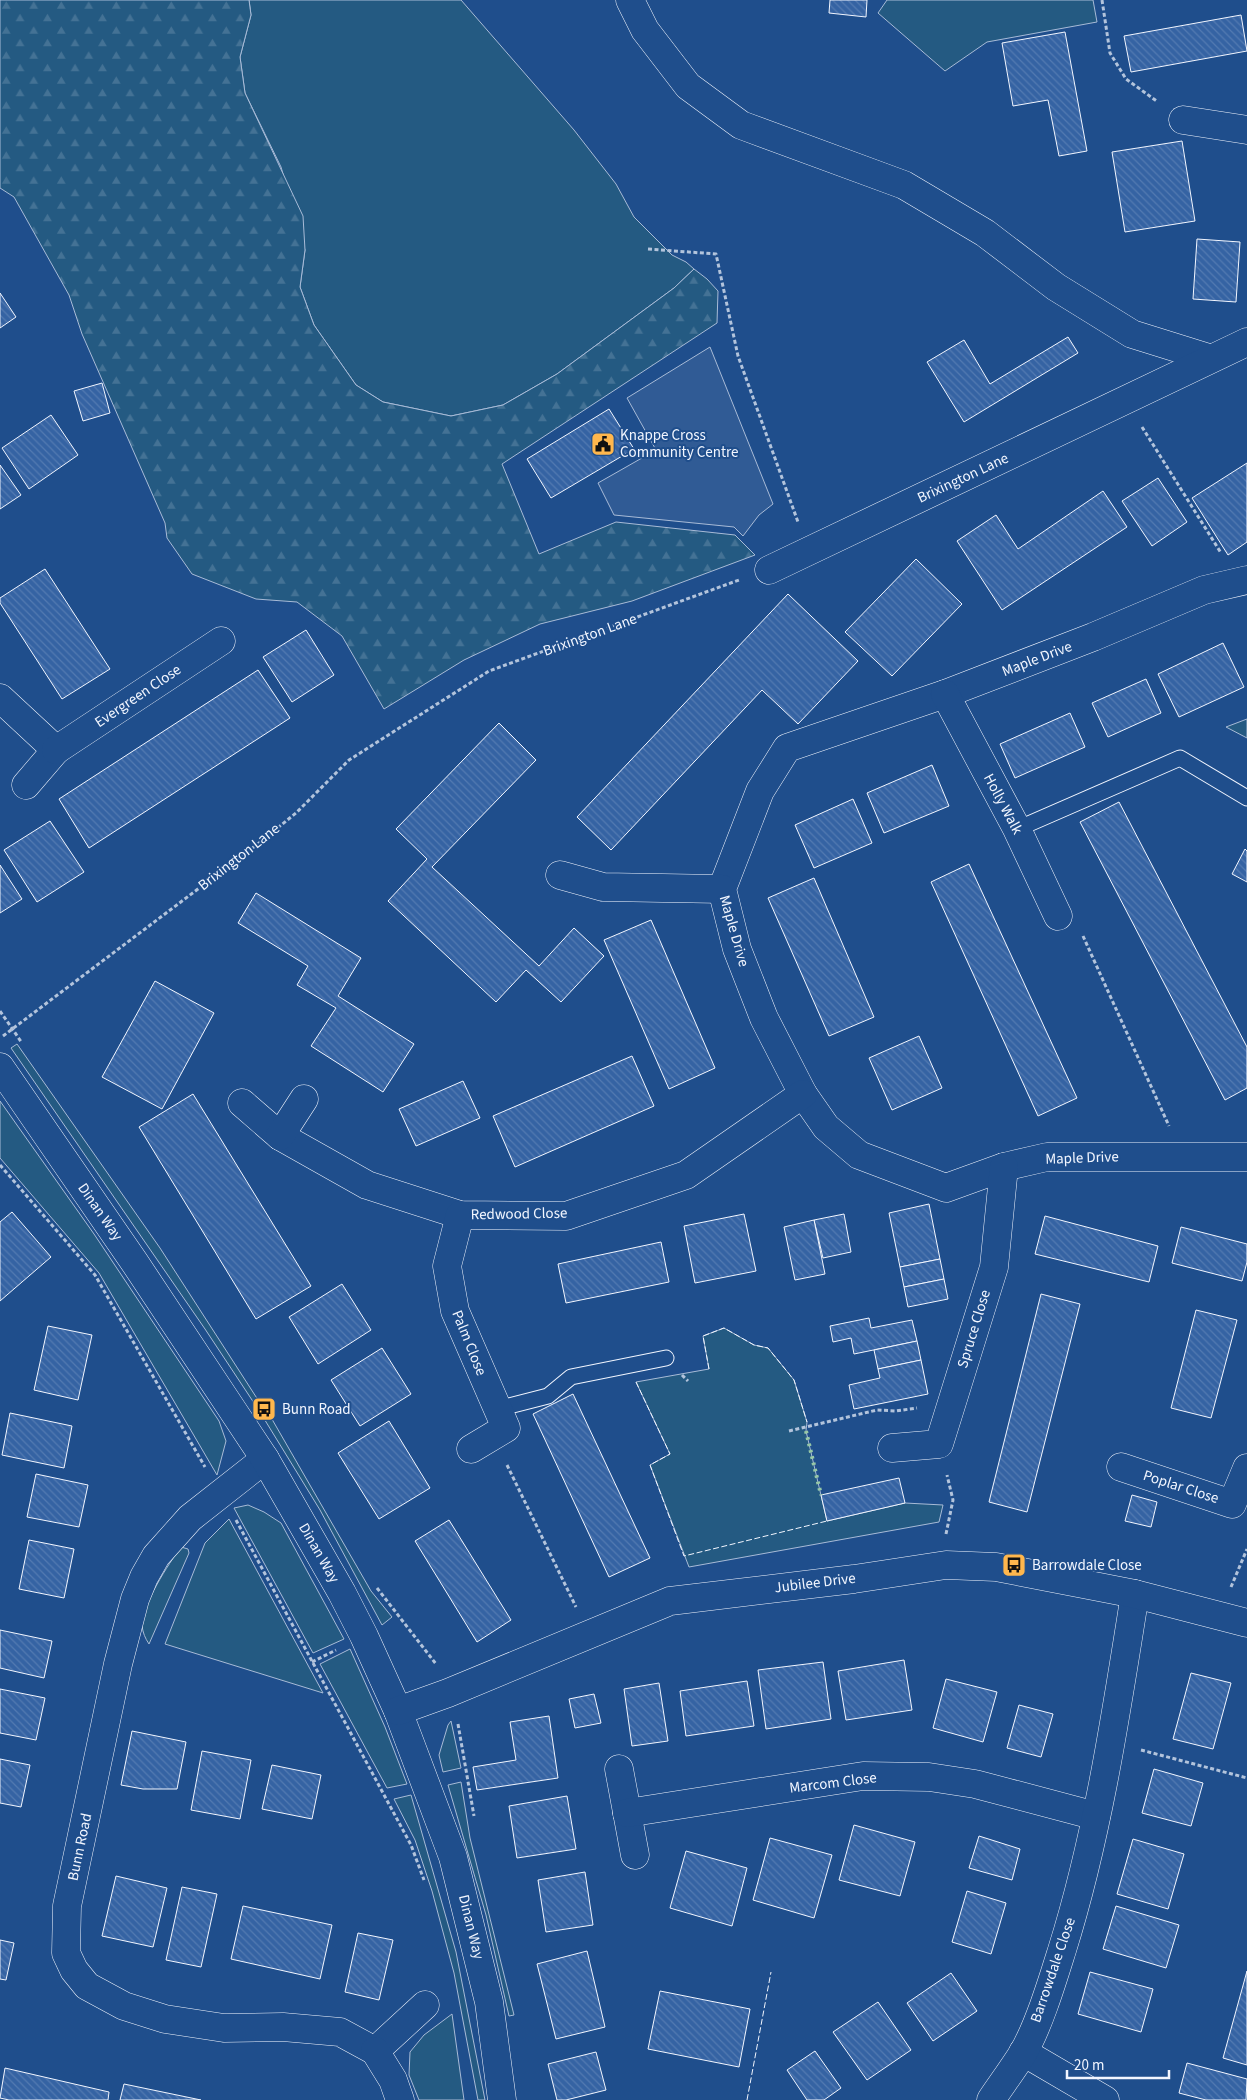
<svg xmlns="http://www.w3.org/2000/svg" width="1247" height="2100" viewBox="0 0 1247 2100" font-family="'Source Sans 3',sans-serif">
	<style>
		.green { fill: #245a82; stroke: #a8bbd7 }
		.forest { fill: url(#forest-firs); stroke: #a8bbd7 }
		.parking { fill: #305b95; stroke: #a8bbd7 }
		.building { fill: url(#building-back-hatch); stroke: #f2f6ff }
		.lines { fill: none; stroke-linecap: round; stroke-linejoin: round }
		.lane-casing { stroke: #f2f6ff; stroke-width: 17 }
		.street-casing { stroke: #f2f6ff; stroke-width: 29 }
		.secondary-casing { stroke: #f2f6ff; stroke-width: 29 }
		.path { stroke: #b3c4dc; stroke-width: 3; stroke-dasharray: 4 2.5; stroke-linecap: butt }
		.lane { stroke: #1f4e8c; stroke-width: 15 }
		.street { stroke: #1f4e8c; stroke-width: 28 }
		.secondary { stroke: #1f4e8c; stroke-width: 28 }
		.hedge { stroke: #97c8a6; stroke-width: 4; stroke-dasharray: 2.5 4; stroke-linecap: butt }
		.fence { stroke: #f2f6ff; stroke-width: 1; stroke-dasharray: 6 2.5; stroke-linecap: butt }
		.labels { text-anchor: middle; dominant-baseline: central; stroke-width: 4; stroke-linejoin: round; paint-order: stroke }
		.poi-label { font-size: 15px; fill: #f2f6ff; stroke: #1f4e8c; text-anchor: start }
		.street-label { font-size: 15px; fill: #f2f6ff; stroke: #1f4e8c }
	</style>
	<defs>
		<pattern id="forest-firs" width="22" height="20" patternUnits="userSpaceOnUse" patternTransform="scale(1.25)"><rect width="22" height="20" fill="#245a82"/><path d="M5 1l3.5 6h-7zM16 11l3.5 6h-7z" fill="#447295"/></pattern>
		<pattern id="building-back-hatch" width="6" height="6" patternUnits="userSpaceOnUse" patternTransform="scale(1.25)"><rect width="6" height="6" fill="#3563a3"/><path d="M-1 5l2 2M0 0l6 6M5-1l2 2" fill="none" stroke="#537ab1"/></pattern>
	</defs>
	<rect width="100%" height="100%" fill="#1f4e8c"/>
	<g class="green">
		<path d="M 249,0 L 461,0 L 574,130 L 616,184 L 634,217 L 672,255 L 686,262 L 694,269 L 674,288 L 557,374 L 503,405 L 451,416 L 383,402 L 356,385 L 314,325 L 300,287 L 305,250 L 281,167 L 245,93 L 240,57 L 251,15 Z"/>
		<path d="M 887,0 L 1093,0 L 1097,22 L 987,42 L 945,71 L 878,13 Z"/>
		<path d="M 1247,719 L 1247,738 L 1226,727 Z"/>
		<path d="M 17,1044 L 160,1248 L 260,1403 L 256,1406 L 205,1329 L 11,1048 Z"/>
		<path d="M 0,1101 L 94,1234 L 219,1421 L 226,1441 L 217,1475 L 99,1273 L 0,1158 Z"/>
		<path d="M 724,1328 L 754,1345 L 768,1348 L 794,1380 L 807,1422 L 806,1431 L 827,1521 L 905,1503 L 943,1505 L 939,1522 L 689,1567 L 650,1465 L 670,1454 L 636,1382 L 709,1369 L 703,1336 Z"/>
		<path d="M 269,1414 L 371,1591 L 392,1617 L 382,1625 L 320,1510 L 263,1417 Z"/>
		<path d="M 248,1505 L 264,1512 L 281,1523 L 344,1639 L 313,1653 L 234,1508 Z"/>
		<path d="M 229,1519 L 323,1693 L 165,1644 L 205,1543 Z"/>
		<path d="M 181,1547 L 188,1549 L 189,1553 L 149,1644 C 145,1638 143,1633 142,1626 C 141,1606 169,1563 181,1547 Z"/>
		<path d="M 350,1649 L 385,1727 L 407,1784 L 387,1788 L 320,1664 Z"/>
		<path d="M 451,1721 L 461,1768 L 443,1772 L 439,1755 L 448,1725 Z"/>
		<path d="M 461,1782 L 470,1838 L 514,2015 L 509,2016 L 486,1915 L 448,1785 Z"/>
		<path d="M 411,1795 L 456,1952 L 485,2100 L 478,2100 L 454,1973 L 432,1891 L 415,1840 L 394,1799 Z"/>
		<path d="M 452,2014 L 464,2100 L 419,2100 L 409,2075 L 410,2052 L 424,2035 Z"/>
	</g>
	<path class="forest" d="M 0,0 L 249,0 L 251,15 L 240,57 L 245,93 L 303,216 L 305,250 L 300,287 L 314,325 L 356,385 L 383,402 L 451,416 L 503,405 L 557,374 L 674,288 L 694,269 L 707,279 L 718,291 L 717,323 L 502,464 L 539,554 L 616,522 L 735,535 L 755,555 L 632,601 L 540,624 L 464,660 L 384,709 L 342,636 L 297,602 L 256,599 L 192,574 L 167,538 L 165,523 L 82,334 L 69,295 L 14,197 L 0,188 Z"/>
	<path class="parking" d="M 710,347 L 773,504 L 759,515 L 743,536 L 734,527 L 614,515 L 598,483 L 656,450 L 627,398 Z"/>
	<g class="building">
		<path d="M 830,0 L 867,0 L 866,17 L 829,13 Z"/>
		<path d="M 1241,15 L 1247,51 L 1131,72 L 1124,36 Z"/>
		<path d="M 1065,32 L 1087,151 L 1059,156 L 1048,100 L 1013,106 L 1002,43 Z"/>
		<path d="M 1182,141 L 1195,221 L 1125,232 L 1112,152 Z"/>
		<path d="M 1197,239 L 1240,242 L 1236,302 L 1193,299 Z"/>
		<path d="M 0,293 L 16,317 L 0,328 Z"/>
		<path d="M 1068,337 L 1078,353 L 964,422 L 927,362 L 964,340 L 990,384 Z"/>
		<path d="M 102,383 L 110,413 L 83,421 L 74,391 Z"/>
		<path d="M 609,409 L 634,449 L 551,498 L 527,459 Z"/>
		<path d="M 51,415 L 78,455 L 29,489 L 2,448 Z"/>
		<path d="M 1247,463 L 1247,542 L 1228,555 L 1192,498 Z"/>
		<path d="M 0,465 L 21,495 L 0,509 Z"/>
		<path d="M 1158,478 L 1187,522 L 1152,546 L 1122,501 Z"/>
		<path d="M 1103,491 L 1127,527 L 1002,610 L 957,541 L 996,515 L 1018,549 Z"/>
		<path d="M 916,559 L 962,604 L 892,676 L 845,632 Z"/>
		<path d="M 45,569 L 110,669 L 62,699 L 0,603 L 0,598 Z"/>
		<path d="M 788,594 L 858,661 L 798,724 L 762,690 L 611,850 L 577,817 Z"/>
		<path d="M 306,630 L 334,675 L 292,702 L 263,657 Z"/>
		<path d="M 1223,643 L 1244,687 L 1179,717 L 1158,674 Z"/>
		<path d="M 258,670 L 290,718 L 89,848 L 59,799 Z"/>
		<path d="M 1146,679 L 1161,713 L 1108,737 L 1092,703 Z"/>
		<path d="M 1070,713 L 1085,747 L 1015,778 L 1000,744 Z"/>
		<path d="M 499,723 L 536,760 L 432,867 L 539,966 L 574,928 L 604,956 L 561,1002 L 526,970 L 496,1002 L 388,901 L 427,859 L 396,829 Z"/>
		<path d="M 932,765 L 949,806 L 884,833 L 867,793 Z"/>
		<path d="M 853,799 L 872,843 L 814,868 L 795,825 Z"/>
		<path d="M 1119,802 L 1247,1047 L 1247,1088 L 1225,1100 L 1080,822 Z"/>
		<path d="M 50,821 L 84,872 L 37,902 L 4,850 Z"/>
		<path d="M 1245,849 L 1247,851 L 1247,882 L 1232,874 Z"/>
		<path d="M 969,864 L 1077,1098 L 1038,1116 L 931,882 Z"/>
		<path d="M 0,865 L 22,899 L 0,913 Z"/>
		<path d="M 814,878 L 874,1017 L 829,1036 L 768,898 Z"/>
		<path d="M 256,893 L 361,958 L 338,996 L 414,1044 L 383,1092 L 311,1046 L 336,1008 L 297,985 L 308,966 L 238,923 Z"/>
		<path d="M 651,920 L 715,1068 L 669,1089 L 604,940 Z"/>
		<path d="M 155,981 L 214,1013 L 162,1109 L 102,1077 Z"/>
		<path d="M 919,1036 L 942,1088 L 892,1110 L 869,1058 Z"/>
		<path d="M 632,1056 L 654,1106 L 515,1167 L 493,1116 Z"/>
		<path d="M 463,1081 L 480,1118 L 416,1146 L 399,1109 Z"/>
		<path d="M 193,1094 L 311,1286 L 256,1319 L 139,1127 Z"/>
		<path d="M 929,1204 L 940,1259 L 900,1267 L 889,1213 Z"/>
		<path d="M 12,1212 L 51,1257 L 0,1301 L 0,1222 Z"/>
		<path d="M 744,1214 L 756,1271 L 695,1283 L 684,1226 Z"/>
		<path d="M 844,1214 L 851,1252 L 823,1258 L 814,1220 Z"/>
		<path d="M 1045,1216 L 1158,1246 L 1149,1282 L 1035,1254 Z"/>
		<path d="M 814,1220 L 825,1274 L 795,1280 L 784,1227 Z"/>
		<path d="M 1181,1227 L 1247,1244 L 1247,1262 L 1242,1281 L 1172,1263 Z"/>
		<path d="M 661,1242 L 669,1282 L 566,1303 L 558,1264 Z"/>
		<path d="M 940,1259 L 944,1279 L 904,1287 L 900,1267 Z"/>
		<path d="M 944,1279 L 948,1299 L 908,1307 L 904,1287 Z"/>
		<path d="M 342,1284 L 371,1330 L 318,1364 L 289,1317 Z"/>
		<path d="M 1041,1294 L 1080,1304 L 1027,1512 L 989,1502 Z"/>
		<path d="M 1196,1310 L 1237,1320 L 1211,1418 L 1171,1408 Z"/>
		<path d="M 869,1318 L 871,1328 L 912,1320 L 917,1341 L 854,1354 L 851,1338 L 833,1342 L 830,1326 Z"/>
		<path d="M 48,1326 L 92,1335 L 78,1400 L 34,1390 Z"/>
		<path d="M 917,1341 L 921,1360 L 878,1369 L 874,1350 Z"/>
		<path d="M 382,1348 L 411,1394 L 360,1426 L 331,1380 Z"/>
		<path d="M 921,1360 L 928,1394 L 854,1409 L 849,1385 L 880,1378 L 878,1369 Z"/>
		<path d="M 573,1394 L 650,1558 L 609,1577 L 533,1414 Z"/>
		<path d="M 10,1413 L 72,1426 L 64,1468 L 2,1455 Z"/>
		<path d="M 389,1421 L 430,1488 L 379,1519 L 338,1453 Z"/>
		<path d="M 36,1474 L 88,1485 L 79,1527 L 27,1517 Z"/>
		<path d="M 899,1478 L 905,1503 L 827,1521 L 821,1495 Z"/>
		<path d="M 1132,1495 L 1157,1502 L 1151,1527 L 1125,1521 Z"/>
		<path d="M 449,1520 L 511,1620 L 477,1642 L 415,1541 Z"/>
		<path d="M 29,1540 L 74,1549 L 64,1598 L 19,1589 Z"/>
		<path d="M 0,1630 L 52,1641 L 44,1678 L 0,1668 Z"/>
		<path d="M 904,1660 L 912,1710 L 846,1720 L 838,1671 Z"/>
		<path d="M 823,1662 L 831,1719 L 766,1729 L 758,1670 Z"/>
		<path d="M 1191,1673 L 1231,1683 L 1213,1749 L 1173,1739 Z"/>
		<path d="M 946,1679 L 997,1692 L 983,1742 L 933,1728 Z"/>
		<path d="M 747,1681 L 754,1726 L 686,1736 L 680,1691 Z"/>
		<path d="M 659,1683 L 668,1741 L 632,1746 L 624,1689 Z"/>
		<path d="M 0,1689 L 45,1698 L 36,1740 L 0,1733 Z"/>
		<path d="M 594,1694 L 601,1723 L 575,1728 L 569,1699 Z"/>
		<path d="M 1019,1705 L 1053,1714 L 1041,1757 L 1007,1748 Z"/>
		<path d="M 549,1716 L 558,1778 L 477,1790 L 473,1767 L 516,1760 L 510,1722 Z"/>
		<path d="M 132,1731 L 186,1742 L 177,1789 L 143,1789 L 121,1785 Z"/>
		<path d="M 202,1751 L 251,1760 L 240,1819 L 191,1810 Z"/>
		<path d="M 0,1759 L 30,1765 L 21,1807 L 0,1803 Z"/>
		<path d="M 272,1765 L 321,1775 L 312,1819 L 262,1809 Z"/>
		<path d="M 1154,1769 L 1203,1783 L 1191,1826 L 1142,1813 Z"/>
		<path d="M 567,1796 L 576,1849 L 517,1858 L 509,1806 Z"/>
		<path d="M 854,1825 L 915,1842 L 900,1896 L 839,1880 Z"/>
		<path d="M 979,1836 L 1020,1849 L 1012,1880 L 969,1868 Z"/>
		<path d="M 770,1838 L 832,1855 L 814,1918 L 753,1900 Z"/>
		<path d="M 1133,1839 L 1184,1854 L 1168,1909 L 1117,1894 Z"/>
		<path d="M 686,1851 L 747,1868 L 732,1926 L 670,1908 Z"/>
		<path d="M 585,1872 L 593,1925 L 546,1932 L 538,1880 Z"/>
		<path d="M 116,1876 L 167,1888 L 153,1947 L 102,1936 Z"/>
		<path d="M 182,1887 L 217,1894 L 201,1967 L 166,1960 Z"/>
		<path d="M 967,1891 L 1006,1903 L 991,1954 L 952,1942 Z"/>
		<path d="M 243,1906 L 332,1925 L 320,1979 L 231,1959 Z"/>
		<path d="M 1116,1906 L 1179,1925 L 1166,1968 L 1103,1949 Z"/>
		<path d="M 358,1933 L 393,1940 L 379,2000 L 345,1992 Z"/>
		<path d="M 0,1940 L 14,1943 L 6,1980 L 0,1979 Z"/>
		<path d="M 587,1951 L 605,2027 L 556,2039 L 537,1964 Z"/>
		<path d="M 1247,1971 L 1247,2065 L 1223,2058 Z"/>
		<path d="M 1090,1972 L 1153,1989 L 1141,2032 L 1078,2014 Z"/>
		<path d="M 951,1973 L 977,2011 L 933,2041 L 907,2003 Z"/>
		<path d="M 660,1991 L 750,2009 L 739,2067 L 648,2049 Z"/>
		<path d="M 878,2002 L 911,2050 L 867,2080 L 833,2032 Z"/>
		<path d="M 815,2051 L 841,2088 L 824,2100 L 807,2100 L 787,2070 Z"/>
		<path d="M 596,2052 L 606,2090 L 566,2100 L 557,2100 L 548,2064 Z"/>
		<path d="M 1187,2063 L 1247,2079 L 1246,2100 L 1206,2100 L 1179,2093 Z"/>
		<path d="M 5,2068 L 109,2092 L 108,2100 L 9,2100 L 0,2098 Z"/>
		<path d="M 124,2084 L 201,2100 L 120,2100 Z"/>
	</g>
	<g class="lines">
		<g class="lane-casing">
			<g id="lane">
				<path d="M 1017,829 L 1180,758 L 1247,798"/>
				<path d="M 497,1409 L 548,1396 L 571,1377 L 666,1358"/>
			</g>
		</g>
		<g class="street-casing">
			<g id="street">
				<path d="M 630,0 L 645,30 L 688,86 L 741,125 L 904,185 L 985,233 L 1056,287 L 1132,334 L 1209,358"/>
				<path d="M 1183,120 L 1247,130"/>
				<path d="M 769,570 L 1247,342"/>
				<path d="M 1247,580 L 1204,590 L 1093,637 L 945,694 L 787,748 L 760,791 L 722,889 L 737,949 L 764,1018 L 803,1094 L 826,1127 L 859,1155 L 946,1188 L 1004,1167 L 1047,1157 L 1247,1157"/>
				<path d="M 945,694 L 1017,829 L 1058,916"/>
				<path d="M 0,698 L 56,750 L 26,785"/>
				<path d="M 56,750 L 221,641"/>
				<path d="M 560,875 L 603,887 L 722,889"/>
				<path d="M 242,1103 L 280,1136 L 367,1185 L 460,1215 L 566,1216 L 686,1175 L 803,1094"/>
				<path d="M 280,1136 L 304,1099"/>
				<path d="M 460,1215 L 447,1266 L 455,1311 L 506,1428 L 471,1449"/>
				<path d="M 892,1448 L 939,1444 L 994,1267 L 1004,1167"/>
				<path d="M 265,1459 L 190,1518 L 156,1556 L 144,1577 L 135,1599 L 118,1664 L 67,1906 L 66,1953 L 74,1970 L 87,1986 L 124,2006 L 165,2019 L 224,2028 L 283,2027 L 340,2032 L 375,2051 L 425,2005"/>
				<path d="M 1121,1467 L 1232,1504 L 1247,1468"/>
				<path d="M 619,1769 L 635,1855"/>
				<path d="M 627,1813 L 863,1776 L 929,1777 L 975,1784 L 1096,1816"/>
				<path d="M 375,2051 L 393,2080 L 400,2100"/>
				<path d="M 1023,2052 L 1105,2100"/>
				<path d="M 991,2100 C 1001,2085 1013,2069 1023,2053 C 1039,2025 1052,1982 1062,1950 C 1098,1835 1116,1714 1135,1594"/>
			</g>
		</g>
		<g class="secondary-casing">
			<g id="secondary">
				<path d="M 0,1067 L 135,1263 L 265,1459 L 342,1593 L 364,1636 L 398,1711 L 453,1857 L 489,2002 L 502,2100"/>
				<path d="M 398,1711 L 448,1693 L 670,1601 L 854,1579 L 946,1565 L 996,1567 L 1135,1594 L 1247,1623"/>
			</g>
		</g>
		<g class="path">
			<path d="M 1102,0 L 1110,53 L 1126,79 L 1158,102"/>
			<path d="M 648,249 L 716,254 L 738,356 L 798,522"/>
			<path d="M 1142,427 L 1221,553"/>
			<path d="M 1083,936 L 1169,1126"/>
			<path d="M 0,1011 L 22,1043"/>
			<path d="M 3,1036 L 259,843 L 296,813 L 349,760 L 489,671 L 739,580"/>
			<path d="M 0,1165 L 95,1275 L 205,1467"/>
			<path d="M 682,1375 L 688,1381"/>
			<path d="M 789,1431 L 877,1410 L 896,1411 L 917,1408"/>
			<path d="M 507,1465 L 576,1607"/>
			<path d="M 236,1520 L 411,1845 L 424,1880"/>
			<path d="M 946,1534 L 953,1500 L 947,1475"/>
			<path d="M 1231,1587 L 1247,1549"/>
			<path d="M 377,1588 L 436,1664"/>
			<path d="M 312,1662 L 336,1650"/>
			<path d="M 458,1724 L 474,1816"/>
			<path d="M 1141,1750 L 1247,1778"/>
		</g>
		<use href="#lane" class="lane"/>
		<use href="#street" class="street"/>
		<use href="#secondary" class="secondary"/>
		<path class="hedge" d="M 806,1431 L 821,1495"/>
		<g class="fence">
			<path d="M 709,1369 L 703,1336 L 724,1328 L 754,1345 L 768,1348 L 794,1380 L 807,1422"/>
			<path d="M 636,1382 L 670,1454 L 650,1465 L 684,1556 L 827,1521"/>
			<path d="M 747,2100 L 771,1972"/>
		</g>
	</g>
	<defs>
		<g id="civic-square" transform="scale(1.25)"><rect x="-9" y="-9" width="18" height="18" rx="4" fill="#ffb74d" stroke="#1f4e8c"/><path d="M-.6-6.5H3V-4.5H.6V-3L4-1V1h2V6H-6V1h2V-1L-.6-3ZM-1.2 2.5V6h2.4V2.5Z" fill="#111"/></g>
		<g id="bus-square" transform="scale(1.25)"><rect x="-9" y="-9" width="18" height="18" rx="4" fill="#ffb74d" stroke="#1f4e8c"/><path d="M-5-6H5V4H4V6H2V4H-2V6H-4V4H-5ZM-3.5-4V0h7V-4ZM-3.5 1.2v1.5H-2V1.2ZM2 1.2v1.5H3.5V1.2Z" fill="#111"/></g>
	</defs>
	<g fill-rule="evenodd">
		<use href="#civic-square" x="603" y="444"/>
		<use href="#bus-square" x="264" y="1409"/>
		<use href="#bus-square" x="1014" y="1565"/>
	</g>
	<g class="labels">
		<g class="poi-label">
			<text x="620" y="435">Knappe Cross<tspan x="620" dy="17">Community Centre</tspan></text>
			<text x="282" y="1409">Bunn Road</text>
			<text x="1032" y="1565">Barrowdale Close</text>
		</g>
		<g class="street-label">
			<text transform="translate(963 478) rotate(-25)">Brixington Lane</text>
			<text transform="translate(590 635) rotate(-20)">Brixington Lane</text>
			<text transform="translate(1037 659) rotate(-21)">Maple Drive</text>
			<text transform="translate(138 696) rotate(-34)">Evergreen Close</text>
			<text transform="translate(1003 804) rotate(62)">Holly Walk</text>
			<text transform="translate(239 857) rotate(-38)">Brixington Lane</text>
			<text transform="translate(734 931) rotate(74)">Maple Drive</text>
			<text transform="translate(1082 1158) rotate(-2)">Maple Drive</text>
			<text transform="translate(100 1212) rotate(55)">Dinan Way</text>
			<text transform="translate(519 1214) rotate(-1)">Redwood Close</text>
			<text transform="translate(974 1329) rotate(-73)">Spruce Close</text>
			<text transform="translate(469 1343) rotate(68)">Palm Close</text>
			<text transform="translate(1181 1487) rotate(18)">Poplar Close</text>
			<text transform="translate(319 1553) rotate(60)">Dinan Way</text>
			<text transform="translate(815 1583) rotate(-7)">Jubilee Drive</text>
			<text transform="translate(833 1783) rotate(-7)">Marcom Close</text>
			<text transform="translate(80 1847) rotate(-78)">Bunn Road</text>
			<text transform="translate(471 1927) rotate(76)">Dinan Way</text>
			<text transform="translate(1053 1970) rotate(-71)">Barrowdale Close</text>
		</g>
	</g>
	<path d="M1067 2070v8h102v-8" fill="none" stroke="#f2f6ff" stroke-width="2.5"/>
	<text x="1074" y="2070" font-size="15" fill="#f2f6ff" stroke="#1f4e8c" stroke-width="4" paint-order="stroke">20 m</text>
</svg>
